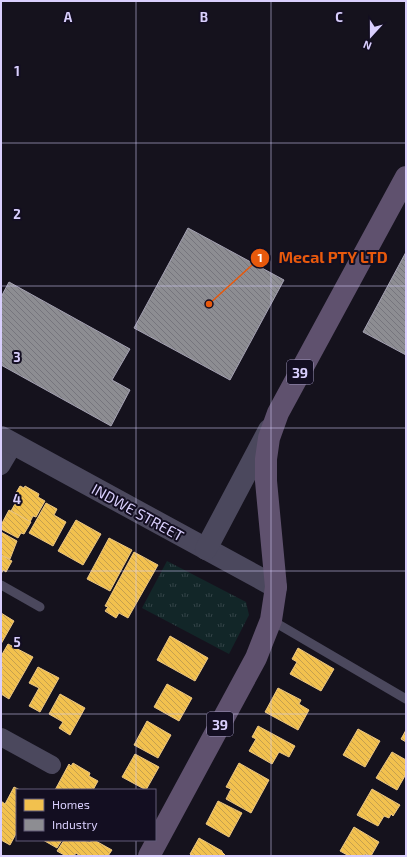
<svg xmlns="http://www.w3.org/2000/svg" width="407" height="857" viewBox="0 0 407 857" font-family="'Exo 2',sans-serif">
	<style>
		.grass { fill: url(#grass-tufts) }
		.homes { fill: url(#homes-back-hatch); stroke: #eac582 }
		.industry { fill: url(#industry-back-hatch); stroke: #a4a1b2 }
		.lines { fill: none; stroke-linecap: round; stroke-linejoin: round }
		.service { stroke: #4b485d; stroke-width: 9 }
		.minor { stroke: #4b485d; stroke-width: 18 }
		.tertiary { stroke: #4b485d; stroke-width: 22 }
		.primary { stroke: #5f516e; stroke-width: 22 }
		.grid { fill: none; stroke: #d9cffd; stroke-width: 1; stroke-opacity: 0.55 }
		.labels { text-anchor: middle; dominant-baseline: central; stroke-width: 4; stroke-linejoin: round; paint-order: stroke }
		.shield { fill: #130e21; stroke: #9e95bb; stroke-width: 1 }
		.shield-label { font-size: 14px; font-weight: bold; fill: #d9cffd }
		.street-label { font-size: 15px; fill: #d9cffd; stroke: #130e21 }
		.grid-label { font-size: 13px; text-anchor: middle; font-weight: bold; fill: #d9cffd; stroke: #130e21; stroke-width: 4; stroke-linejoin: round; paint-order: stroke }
		.leader { fill: none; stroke: #e8590c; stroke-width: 1.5 }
		.callout-dot { fill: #e8590c; stroke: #130e21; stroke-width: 1.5 }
		.mark-label { font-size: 12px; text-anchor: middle; font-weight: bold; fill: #fff }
		.callout-label { font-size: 16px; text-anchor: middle; font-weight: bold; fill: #e8590c; stroke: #130e21; stroke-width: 4; stroke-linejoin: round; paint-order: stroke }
	</style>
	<defs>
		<pattern id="grass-tufts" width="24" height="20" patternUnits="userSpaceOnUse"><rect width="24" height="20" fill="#122628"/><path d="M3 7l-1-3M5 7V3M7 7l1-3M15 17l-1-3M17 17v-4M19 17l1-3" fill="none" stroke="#344448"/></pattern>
		<pattern id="homes-back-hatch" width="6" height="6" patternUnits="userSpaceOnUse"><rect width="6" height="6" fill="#f2c14e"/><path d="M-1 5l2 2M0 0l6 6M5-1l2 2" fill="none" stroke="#c6a04e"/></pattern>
		<pattern id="industry-back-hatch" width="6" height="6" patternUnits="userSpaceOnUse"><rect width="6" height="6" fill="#8d8d92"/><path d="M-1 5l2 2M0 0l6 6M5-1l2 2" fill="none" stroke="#76757d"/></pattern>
	</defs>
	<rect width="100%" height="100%" fill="#15121d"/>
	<path class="grass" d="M 167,561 L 246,602 L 249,615 L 229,654 L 142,608 Z"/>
	<g class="homes">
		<path d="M 20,486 L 24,488 L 25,486 L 39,494 L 38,497 L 45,501 L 36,517 L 33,516 L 30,522 L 11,511 L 20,495 L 16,493 Z"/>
		<path d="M 46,503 L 57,509 L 54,515 L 66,522 L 53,546 L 29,533 Z"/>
		<path d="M 9,510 L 31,522 L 24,534 L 21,533 L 18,538 L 1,529 L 1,525 Z"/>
		<path d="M 76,520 L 101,534 L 83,565 L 58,551 Z"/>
		<path d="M 1,532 L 17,541 L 10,559 L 1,555 Z"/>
		<path d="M 109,538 L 132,550 L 110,591 L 87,579 Z"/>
		<path d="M 134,552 L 158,565 L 128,618 L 119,613 L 116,618 L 105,611 L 108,607 L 105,606 Z"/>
		<path d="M 1,555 L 12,561 L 6,572 L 3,570 L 1,574 Z"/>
		<path d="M 1,613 L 14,621 L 1,644 Z"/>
		<path d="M 170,636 L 208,658 L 195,681 L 157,660 Z"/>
		<path d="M 8,644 L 33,657 L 9,699 L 1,694 L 2,675 L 1,671 L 3,667 L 1,665 L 1,656 Z"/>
		<path d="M 298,648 L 334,669 L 321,691 L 290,674 L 297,662 L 292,659 Z"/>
		<path d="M 38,667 L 59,678 L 40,712 L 29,706 L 39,688 L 29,683 Z"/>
		<path d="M 167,684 L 192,698 L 179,721 L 154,707 Z"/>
		<path d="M 278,688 L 301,700 L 299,704 L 309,710 L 298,730 L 265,712 Z"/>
		<path d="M 60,694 L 85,708 L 70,735 L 59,728 L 63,722 L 49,714 Z"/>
		<path d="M 147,721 L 171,735 L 158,758 L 134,745 Z"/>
		<path d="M 258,726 L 295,746 L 289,757 L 279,752 L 272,764 L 249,751 L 256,739 L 252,737 Z"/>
		<path d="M 358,729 L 380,741 L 365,767 L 343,755 Z"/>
		<path d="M 406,730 L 406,742 L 401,739 Z"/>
		<path d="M 392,752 L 406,760 L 406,774 L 397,790 L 376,778 Z"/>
		<path d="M 135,754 L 159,767 L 146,790 L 122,777 Z"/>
		<path d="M 73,763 L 90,773 L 89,776 L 98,781 L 93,790 L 55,790 L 69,764 L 71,766 Z"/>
		<path d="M 239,763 L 269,780 L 251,813 L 226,799 L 231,789 L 226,787 Z"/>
		<path d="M 14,787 L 20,790 L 17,790 L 17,832 L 10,845 L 1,840 L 1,801 L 5,804 Z"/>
		<path d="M 372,789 L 400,805 L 393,816 L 391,814 L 389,818 L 384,816 L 378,826 L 357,815 Z"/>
		<path d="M 218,801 L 242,813 L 229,837 L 206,824 Z"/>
		<path d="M 354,827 L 379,842 L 371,856 L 365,854 L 364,856 L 349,856 L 340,851 Z"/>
		<path d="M 199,838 L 222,851 L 222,852 L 226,856 L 192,856 L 190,854 Z"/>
		<path d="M 43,840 L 62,840 L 57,848 Z"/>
		<path d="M 64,840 L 90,842 L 94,840 L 112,850 L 108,856 L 80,856 L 76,853 L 74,856 L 66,856 L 57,851 Z"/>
	</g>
	<g class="industry">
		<path d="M 188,228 L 284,280 L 230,380 L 134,328 Z"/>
		<path d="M 406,252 L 406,355 L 363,332 Z"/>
		<path d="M 9,282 L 130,349 L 112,380 L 130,390 L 111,426 L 1,365 L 1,297 Z"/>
	</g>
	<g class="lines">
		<g class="service">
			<path d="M 1,585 L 40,607"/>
			<path d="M 271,620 L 406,699"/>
		</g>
		<g class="minor">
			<path d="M 1,466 L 14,444"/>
			<path d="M 1,737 L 52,765"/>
		</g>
		<g class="tertiary">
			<path d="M 1,437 L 276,587"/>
			<path d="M 206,549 L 269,430"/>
		</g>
		<path class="primary" d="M 149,856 L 256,658 L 271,620 L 276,587 L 266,481 L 266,459 L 269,438 L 278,413 L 406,177"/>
	</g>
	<path class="grid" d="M 136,1 L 136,790M 271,1 L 271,856M 1,143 L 406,143M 1,286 L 406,286M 1,428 L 406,428M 1,571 L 406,571M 1,714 L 406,714M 136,840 L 136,856"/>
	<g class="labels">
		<g class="shield">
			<rect x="287" y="360" width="26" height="24" rx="3"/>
			<rect x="207" y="712" width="26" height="24" rx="3"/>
		</g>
		<g class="shield-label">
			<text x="300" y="372">39</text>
			<text x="220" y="724">39</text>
		</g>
		<g class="street-label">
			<text transform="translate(138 512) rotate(29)">INDWE STREET</text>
		</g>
	</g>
	<g class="grid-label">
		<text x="68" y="22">A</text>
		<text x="204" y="22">B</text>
		<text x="339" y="22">C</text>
		<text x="17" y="76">1</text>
		<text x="17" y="219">2</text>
		<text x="17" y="362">3</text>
		<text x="17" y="504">4</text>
		<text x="17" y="647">5</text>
	</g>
	<path class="leader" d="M209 304L260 258"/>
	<g class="callout-dot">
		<circle cx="209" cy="304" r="4"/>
		<circle cx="260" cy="258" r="10"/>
	</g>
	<g class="mark-label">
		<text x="260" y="262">1</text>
	</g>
	<g class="callout-label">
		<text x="333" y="263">Mecal PTY LTD</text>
	</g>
	<rect width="407" height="857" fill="none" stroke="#d9cffd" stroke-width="4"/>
	<rect x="16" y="789" width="140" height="52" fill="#130e21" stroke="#625b79"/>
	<rect x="24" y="799" width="20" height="12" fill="#f2c14e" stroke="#625b79"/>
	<text x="52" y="809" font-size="12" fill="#d9cffd">Homes</text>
	<rect x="24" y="819" width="20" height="12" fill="#8d8d92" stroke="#625b79"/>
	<text x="52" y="829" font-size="12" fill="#d9cffd">Industry</text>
	<g transform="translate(371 36) rotate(201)" stroke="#130e21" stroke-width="3" paint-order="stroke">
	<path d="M0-3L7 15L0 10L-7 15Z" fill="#d9cffd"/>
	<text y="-6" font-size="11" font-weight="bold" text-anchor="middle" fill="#d9cffd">N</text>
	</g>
</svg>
